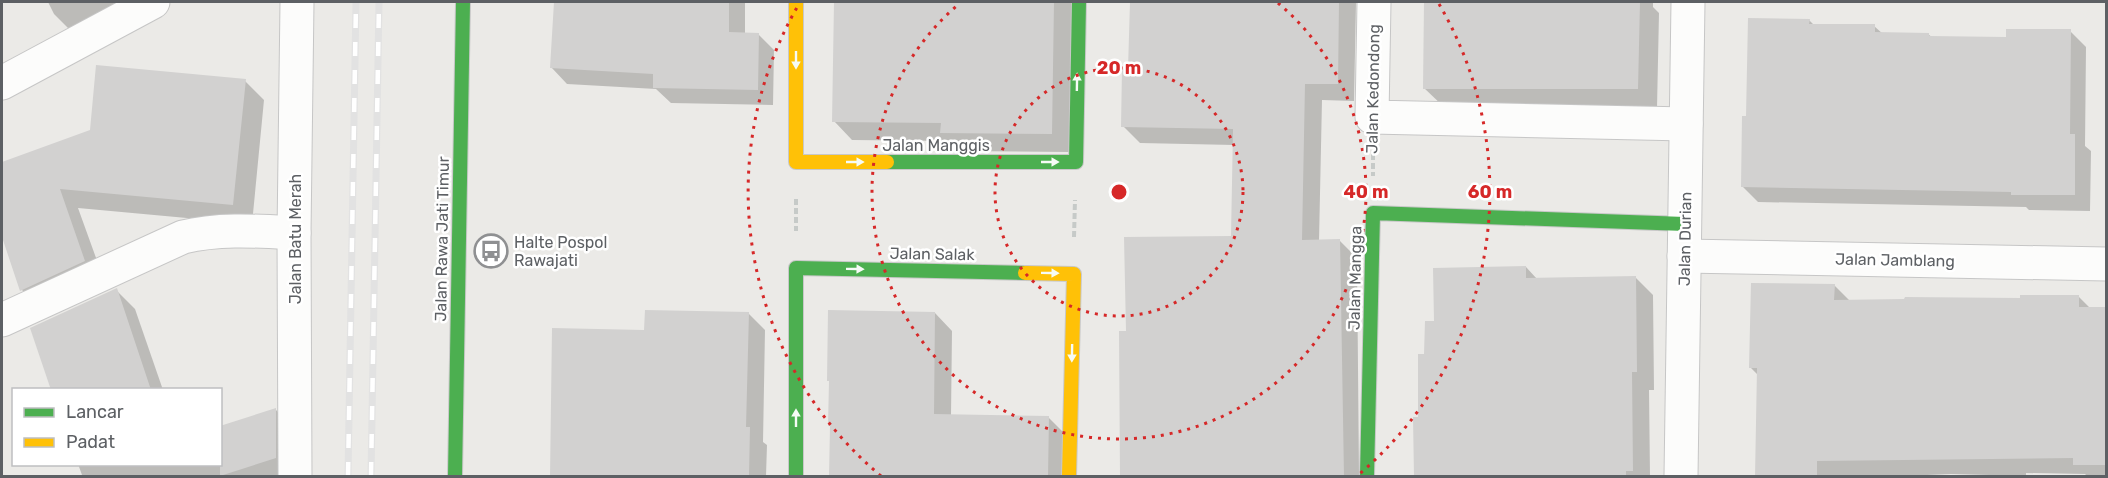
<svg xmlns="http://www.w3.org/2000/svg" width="2108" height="478" viewBox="0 0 2108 478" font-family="Rubik,sans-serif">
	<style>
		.shadow { fill: #0003 }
		.building { fill: #d2d1d0 }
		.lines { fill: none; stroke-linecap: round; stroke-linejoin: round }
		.street-casing { stroke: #c6c6c6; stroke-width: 35 }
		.fast-casing { stroke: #c8c8c8; stroke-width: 16 }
		.slow-casing { stroke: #c8c8c8; stroke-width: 16 }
		.path { stroke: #c6cac8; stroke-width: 4; stroke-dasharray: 6 3; stroke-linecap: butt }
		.street { stroke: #fcfcfb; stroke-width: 33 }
		.fast { stroke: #4caf50; stroke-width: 14 }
		.slow { stroke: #ffc107; stroke-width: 14 }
		.rail-casing { stroke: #e2e2e2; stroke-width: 7 }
		.rail { stroke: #fff; stroke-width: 4.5; stroke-dasharray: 14; stroke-linecap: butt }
		.oneway { fill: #f6fbf6 }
		.ring { fill: none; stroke: #d62828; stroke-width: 3; stroke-dasharray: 3 6 }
		.labels { text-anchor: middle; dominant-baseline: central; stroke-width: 5; stroke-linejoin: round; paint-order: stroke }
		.street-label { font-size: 16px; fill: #5d6064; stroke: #fff }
		.poi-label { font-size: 16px; fill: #5d6064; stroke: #fff; text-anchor: start }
		.centre { fill: #d62828; stroke: #fff; stroke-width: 3 }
		.ring-label { font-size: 18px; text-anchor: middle; font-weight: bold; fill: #d62828; stroke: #fff; stroke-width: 5; stroke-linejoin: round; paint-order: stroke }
	</style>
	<rect width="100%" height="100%" fill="#ebeae7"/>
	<g class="shadow">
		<path d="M 48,2 L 154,2 L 70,30 L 54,14 Z"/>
		<path d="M 555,2 L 745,2 L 745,34 L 758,34 L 774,50 L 773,105 L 671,103 L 656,89 L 567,84 L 551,67 Z"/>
		<path d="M 836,2 L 1072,2 L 1070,152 L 960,151 L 950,141 L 852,140 L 834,121 Z"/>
		<path d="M 1131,2 L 1356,2 L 1354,101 L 1322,100 L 1319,241 L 1340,241 L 1357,258 L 1359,476 L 1121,476 L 1232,237 L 1234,145 L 1140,143 L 1123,126 L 1130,70 Z"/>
		<path d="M 1426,2 L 1653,2 L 1653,7 L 1659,13 L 1657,108 L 1444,107 L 1424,88 Z"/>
		<path d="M 1809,20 L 1814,25 L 1874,26 L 1883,34 L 1929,35 L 1932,37 L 2007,38 L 2070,31 L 2086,47 L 2085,146 L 2091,151 L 2090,211 L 2029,210 L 2026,207 L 1758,202 L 1742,186 L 1748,117 Z"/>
		<path d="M 245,81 L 264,100 L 252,224 L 78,208 L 104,280 L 41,309 L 22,290 L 2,233 L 2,164 Z"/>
		<path d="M 1526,267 L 1537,279 L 1635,277 L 1653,295 L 1654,390 L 1649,390 L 1650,476 L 1415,476 L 1426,355 L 1435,322 Z"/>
		<path d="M 1834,285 L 1850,301 L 2022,299 L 2079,297 L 2090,308 L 2106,308 L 2106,476 L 2087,476 L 2085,474 L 2026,473 L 2026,476 L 1951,474 L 1903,476 L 1756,476 L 1758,375 L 1751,368 Z"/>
		<path d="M 116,290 L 135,309 L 163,390 L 52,390 Z"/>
		<path d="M 748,313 L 765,330 L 763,442 L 767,445 L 766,476 L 551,476 L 646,331 Z"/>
		<path d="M 935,313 L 952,331 L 951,416 L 1048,417 L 1066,435 L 1065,476 L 830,476 L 830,382 L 828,380 Z"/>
		<path d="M 276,410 L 294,429 L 294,476 L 77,476 L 82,475 L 78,464 L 220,464 Z"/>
	</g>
	<g class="building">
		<path d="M 554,2 L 729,2 L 729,32 L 759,33 L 758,90 L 653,88 L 653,74 L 550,68 Z"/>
		<path d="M 834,2 L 1054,2 L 1052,134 L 940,133 L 941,123 L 832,122 Z"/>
		<path d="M 1130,2 L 1339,2 L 1338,84 L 1305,84 L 1302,240 L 1340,239 L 1344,477 L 1120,477 L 1119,331 L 1126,331 L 1124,237 L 1231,236 L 1233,129 L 1121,127 L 1122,69 L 1128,69 Z"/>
		<path d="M 1424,2 L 1640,2 L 1638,89 L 1423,89 Z"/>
		<path d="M 1748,18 L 1810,19 L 1809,24 L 1875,24 L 1875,32 L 1929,33 L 1929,36 L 2006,37 L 2006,29 L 2071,29 L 2070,134 L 2075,134 L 2075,195 L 2011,195 L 2011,192 L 1741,187 L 1742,116 L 1746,116 Z"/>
		<path d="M 96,65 L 246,79 L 233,205 L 60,189 L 85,261 L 20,291 L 2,237 L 2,162 L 90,130 Z"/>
		<path d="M 1526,266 L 1526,278 L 1636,276 L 1637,372 L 1632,372 L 1633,471 L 1626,471 L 1626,477 L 1414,477 L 1413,417 L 1418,417 L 1418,354 L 1424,354 L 1425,321 L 1434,321 L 1433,268 Z"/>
		<path d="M 1751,283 L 1835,284 L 1834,300 L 1904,299 L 1905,297 L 2020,298 L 2020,295 L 2079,295 L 2079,307 L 2106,307 L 2106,465 L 2073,465 L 2073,458 L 1817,461 L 1817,477 L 1755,477 L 1757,368 L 1749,368 Z"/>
		<path d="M 117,288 L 151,390 L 51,390 L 30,328 Z"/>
		<path d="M 645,310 L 749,312 L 746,427 L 750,427 L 749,477 L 550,477 L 552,328 L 644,330 Z"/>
		<path d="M 828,310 L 935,312 L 934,414 L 1049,416 L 1048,477 L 829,477 L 830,426 L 828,426 L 829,381 L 827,381 Z"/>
		<path d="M 276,408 L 276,458 L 220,476 L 220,426 Z"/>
	</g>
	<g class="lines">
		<g class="street-casing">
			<g id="street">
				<path d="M 1374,2 L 1372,117 L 1686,124"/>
				<path d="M 2,83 L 153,2"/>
				<path d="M 1684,256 L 2106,264"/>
				<path d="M 2,320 L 183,237 C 219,228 258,231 294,233"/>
				<path d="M 295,476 L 294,233 L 297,2"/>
				<path d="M 1681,476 L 1688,2"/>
			</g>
		</g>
		<g class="fast-casing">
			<g id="fast">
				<path d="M 887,162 L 1076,162 L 1079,2"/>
				<path d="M 455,476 L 463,2"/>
				<path d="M 796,476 L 796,268 L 1025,273"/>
				<path d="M 1367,476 L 1373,213 L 1685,224"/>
			</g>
		</g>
		<g class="slow-casing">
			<g id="slow">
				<path d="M 796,2 L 796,162 L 887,162"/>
				<path d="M 1025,273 L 1074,274 L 1069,476"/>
			</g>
		</g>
		<g class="path">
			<path d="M 1373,154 L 1373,176"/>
			<path d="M 796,199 L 796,231"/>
			<path d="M 1074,237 L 1075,200"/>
		</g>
		<use href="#street" class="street"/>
		<use href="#fast" class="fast"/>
		<use href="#slow" class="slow"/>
		<g class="rail-casing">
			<g id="rail">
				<path d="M 348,476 L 356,2"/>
				<path d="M 371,476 L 379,2"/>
			</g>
		</g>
		<use href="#rail" class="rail"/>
	</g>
	<defs><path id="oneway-solid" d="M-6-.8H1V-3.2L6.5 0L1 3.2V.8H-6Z" transform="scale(1.5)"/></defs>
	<g class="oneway">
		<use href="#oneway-solid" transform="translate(796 60) rotate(90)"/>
		<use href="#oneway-solid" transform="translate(1077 82) rotate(-89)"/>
		<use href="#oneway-solid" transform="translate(855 162)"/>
		<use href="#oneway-solid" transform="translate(1050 162)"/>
		<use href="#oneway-solid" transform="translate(855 269) rotate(1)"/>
		<use href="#oneway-solid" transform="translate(1050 273) rotate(1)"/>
		<use href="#oneway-solid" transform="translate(1072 353) rotate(91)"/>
		<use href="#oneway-solid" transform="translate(796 418) rotate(-90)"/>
	</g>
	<g class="ring">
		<circle cx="1119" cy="192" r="124"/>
		<path d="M1278 3A247 247 0 1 1 960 3"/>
		<path d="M881 476A371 371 0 0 1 799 4M1439 4A371 371 0 0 1 1357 476"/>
	</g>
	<defs>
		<g id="bus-ring" transform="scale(1.725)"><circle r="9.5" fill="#fff" stroke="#8f9092" stroke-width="1.5"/><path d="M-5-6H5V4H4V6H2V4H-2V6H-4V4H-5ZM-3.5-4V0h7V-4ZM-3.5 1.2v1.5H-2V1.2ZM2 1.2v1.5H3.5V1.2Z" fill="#8f9092"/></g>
	</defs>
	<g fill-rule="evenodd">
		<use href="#bus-ring" x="491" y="251"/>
	</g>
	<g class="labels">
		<g class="street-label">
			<text transform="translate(1373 89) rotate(-89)">Jalan Kedondong</text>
			<text x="936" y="145">Jalan Manggis</text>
			<text transform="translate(295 239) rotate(-90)">Jalan Batu Merah</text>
			<text transform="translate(442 239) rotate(-89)">Jalan Rawa Jati Timur</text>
			<text transform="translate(1685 239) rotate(-89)">Jalan Durian</text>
			<text transform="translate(932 254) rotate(1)">Jalan Salak</text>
			<text transform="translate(1895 260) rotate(1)">Jalan Jamblang</text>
			<text transform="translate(1355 278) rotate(-89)">Jalan Mangga</text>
		</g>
		<g class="poi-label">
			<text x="514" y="242">Halte Pospol<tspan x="514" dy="18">Rawajati</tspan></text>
		</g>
	</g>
	<circle cx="1119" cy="192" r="9" class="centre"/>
	<g class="ring-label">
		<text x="1119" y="74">20 m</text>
		<text x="1366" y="198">40 m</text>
		<text x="1490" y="198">60 m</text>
	</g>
	<rect width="2108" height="478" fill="none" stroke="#5d6064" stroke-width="6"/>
	<rect x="12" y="388" width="210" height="78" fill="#ffffff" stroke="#bebfc1" stroke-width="1.5"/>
	<rect x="24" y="408" width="30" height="9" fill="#4caf50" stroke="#bebfc1" stroke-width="1.5"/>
	<text x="66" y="418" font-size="18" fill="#5d6064">Lancar</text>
	<rect x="24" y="438" width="30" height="9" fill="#ffc107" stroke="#bebfc1" stroke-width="1.5"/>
	<text x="66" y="448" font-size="18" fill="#5d6064">Padat</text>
</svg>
